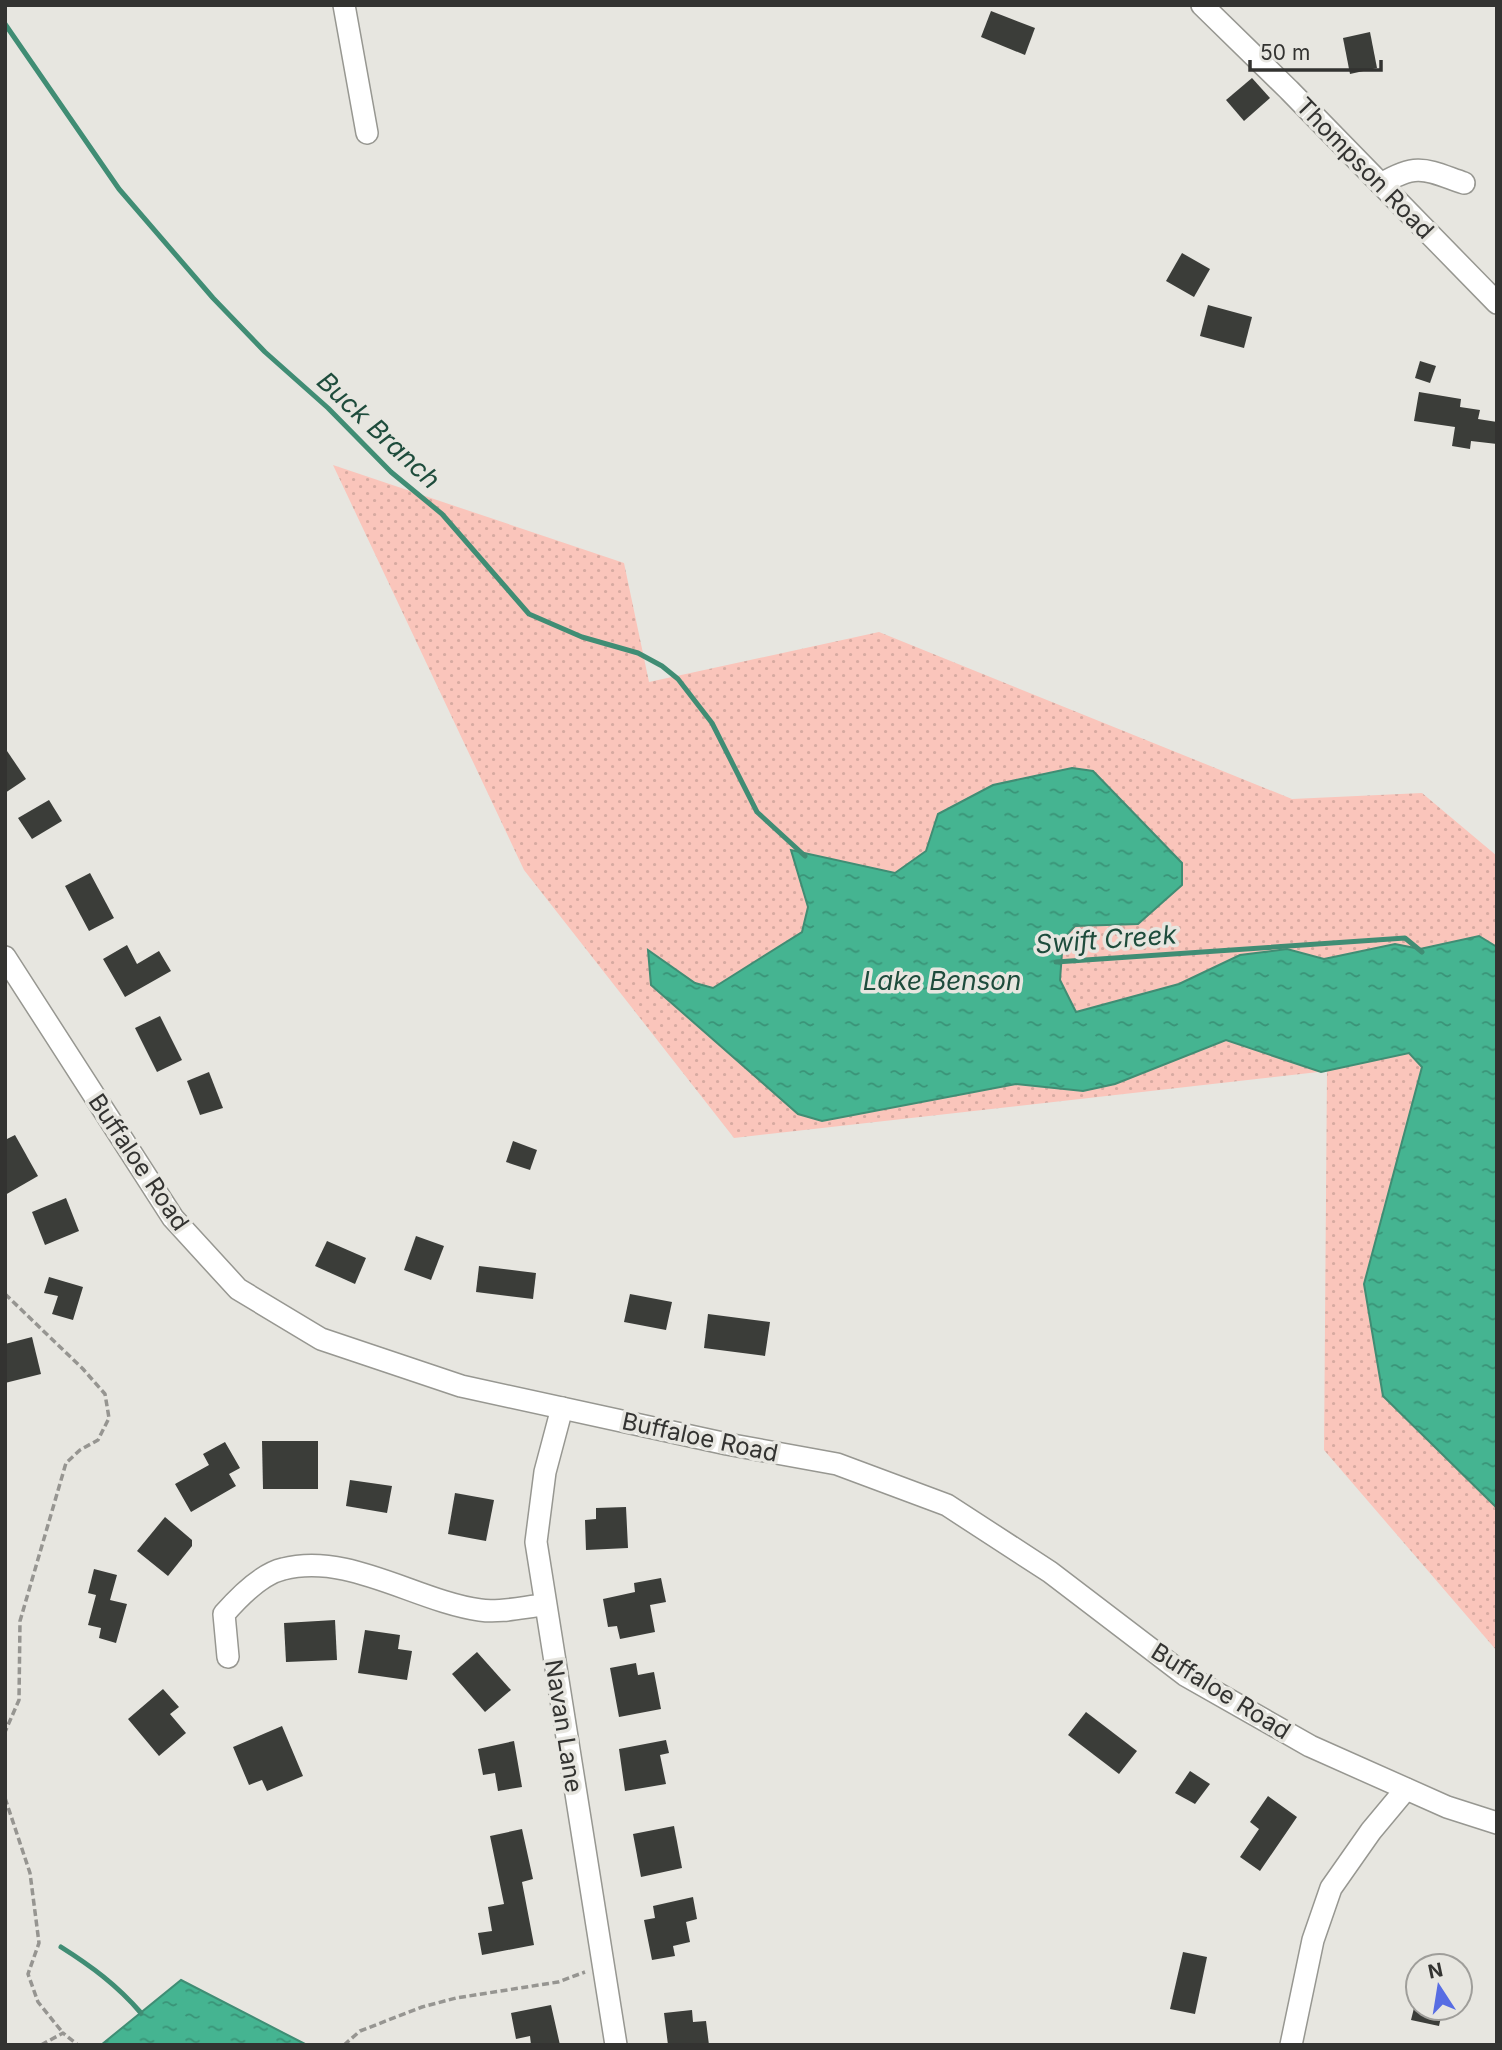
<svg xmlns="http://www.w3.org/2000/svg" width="1502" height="2050" viewBox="0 0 1502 2050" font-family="Inter,sans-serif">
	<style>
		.park { fill: url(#park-dots) }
		.water { fill: url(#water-ripples); stroke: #408d74; stroke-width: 2 }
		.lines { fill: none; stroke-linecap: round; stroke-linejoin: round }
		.stream { stroke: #408d74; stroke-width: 5 }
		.building { fill: #3b3d39 }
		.minor-casing { stroke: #979791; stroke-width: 24 }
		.path { stroke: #969591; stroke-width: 3.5; stroke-dasharray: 7 3.5; stroke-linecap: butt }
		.minor { stroke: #fff; stroke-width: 21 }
		.labels { text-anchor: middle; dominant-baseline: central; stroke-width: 7; stroke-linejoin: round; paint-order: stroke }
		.street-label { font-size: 24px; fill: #333331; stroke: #e7e6e0 }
		.water-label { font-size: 26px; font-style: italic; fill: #1e4c3c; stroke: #e7e6e0 }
	</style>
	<defs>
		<pattern id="park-dots" width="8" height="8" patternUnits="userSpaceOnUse" patternTransform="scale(1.75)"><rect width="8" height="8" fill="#fac5bb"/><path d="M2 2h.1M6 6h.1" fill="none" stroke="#d7aaa1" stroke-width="1.8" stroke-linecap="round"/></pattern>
		<pattern id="water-ripples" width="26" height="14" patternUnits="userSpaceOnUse" patternTransform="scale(1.75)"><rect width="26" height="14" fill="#45b491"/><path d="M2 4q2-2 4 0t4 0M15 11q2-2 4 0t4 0" fill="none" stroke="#3a9377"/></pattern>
	</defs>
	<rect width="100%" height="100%" fill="#e7e6e0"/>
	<path class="park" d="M 333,465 L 624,563 L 649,682 L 879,632 L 1292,799 L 1422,793 L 1497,856 L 1497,1651 L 1324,1450 L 1327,1071 L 734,1138 L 524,870 Z"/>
	<g class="water">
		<path d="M 1072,768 L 1093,771 L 1182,863 L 1182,885 L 1138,924 L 1075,926 L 1063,939 L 1060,980 L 1076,1012 L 1179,984 L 1240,955 L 1287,949 L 1324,959 L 1395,944 L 1420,949 L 1479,936 L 1497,947 L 1497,1508 L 1383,1396 L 1364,1284 L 1422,1067 L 1409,1053 L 1321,1072 L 1226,1040 L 1115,1084 L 1083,1091 L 1016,1084 L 822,1121 L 798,1114 L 651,985 L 648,950 L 695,983 L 713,988 L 802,932 L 808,907 L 791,850 L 895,873 L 926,851 L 938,814 L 993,785 Z"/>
		<path d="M 181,1980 L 305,2044 L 101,2045 Z"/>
	</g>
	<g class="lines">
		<g class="stream">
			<path d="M 5,24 L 119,189 L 213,298 L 265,352 L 328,408 L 391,472 L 442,514 L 529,614 L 582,637 L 638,653 L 662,666 L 678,679 L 712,723 L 757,812 L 805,856"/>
			<path d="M 1056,962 L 1405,938 L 1422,952"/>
			<path d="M 61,1947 C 91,1966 117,1985 141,2013"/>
		</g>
	</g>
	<g class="building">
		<path d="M 991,11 L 1035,28 L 1025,55 L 981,37 Z"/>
		<path d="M 1370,32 L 1377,68 L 1350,74 L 1343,38 Z"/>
		<path d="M 1252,78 L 1270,98 L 1244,121 L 1226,100 Z"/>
		<path d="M 1182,253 L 1210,269 L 1194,297 L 1166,281 Z"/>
		<path d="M 1208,305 L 1252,317 L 1244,348 L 1200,336 Z"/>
		<path d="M 1420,361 L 1436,366 L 1430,383 L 1415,378 Z"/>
		<path d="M 1419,392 L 1461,399 L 1460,407 L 1480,410 L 1478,419 L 1497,422 L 1497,444 L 1471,441 L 1470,449 L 1452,446 L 1455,427 L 1414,421 Z"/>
		<path d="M 5,748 L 26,779 L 5,793 Z"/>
		<path d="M 49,800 L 62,821 L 32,839 L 18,818 Z"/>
		<path d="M 90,873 L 114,918 L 89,931 L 65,886 Z"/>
		<path d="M 127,945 L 137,964 L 159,951 L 171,971 L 125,997 L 103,959 Z"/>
		<path d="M 160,1016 L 182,1060 L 157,1072 L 135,1028 Z"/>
		<path d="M 209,1072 L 223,1108 L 200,1115 L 187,1081 Z"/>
		<path d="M 15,1135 L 38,1176 L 5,1195 L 5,1140 Z"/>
		<path d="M 513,1141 L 537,1150 L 530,1170 L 506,1162 Z"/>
		<path d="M 66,1198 L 79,1231 L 45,1245 L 32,1212 Z"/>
		<path d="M 416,1236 L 444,1246 L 431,1280 L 404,1270 Z"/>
		<path d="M 327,1241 L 366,1258 L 355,1284 L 315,1266 Z"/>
		<path d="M 479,1266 L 536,1273 L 533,1299 L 476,1292 Z"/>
		<path d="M 49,1277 L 83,1287 L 73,1320 L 52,1314 L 58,1296 L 44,1293 Z"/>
		<path d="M 630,1294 L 672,1302 L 666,1330 L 624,1322 Z"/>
		<path d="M 708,1314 L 770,1322 L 765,1356 L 704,1348 Z"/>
		<path d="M 32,1337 L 41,1374 L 5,1383 L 5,1344 Z"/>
		<path d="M 262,1441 L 318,1441 L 318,1489 L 263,1489 Z"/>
		<path d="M 225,1442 L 240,1468 L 229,1474 L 236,1486 L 191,1512 L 175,1484 L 209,1465 L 203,1454 Z"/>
		<path d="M 350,1480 L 392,1486 L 387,1513 L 346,1506 Z"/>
		<path d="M 455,1493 L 494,1500 L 486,1541 L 448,1534 Z"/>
		<path d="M 626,1507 L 628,1548 L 586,1550 L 585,1520 L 596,1519 L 596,1508 Z"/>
		<path d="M 165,1517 L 192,1540 L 192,1546 L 168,1576 L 137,1551 Z"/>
		<path d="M 94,1569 L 117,1575 L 110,1600 L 127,1604 L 116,1643 L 99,1638 L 101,1628 L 88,1625 L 96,1595 L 88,1593 Z"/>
		<path d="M 661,1578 L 666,1602 L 650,1605 L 655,1632 L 620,1639 L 617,1626 L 608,1627 L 603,1599 L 635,1592 L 634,1583 Z"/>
		<path d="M 335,1620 L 337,1660 L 286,1662 L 284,1623 Z"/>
		<path d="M 365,1630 L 400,1635 L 398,1649 L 412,1651 L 407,1680 L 358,1673 Z"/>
		<path d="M 477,1652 L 511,1690 L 485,1712 L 452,1674 Z"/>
		<path d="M 636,1663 L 638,1675 L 654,1672 L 661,1709 L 619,1717 L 610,1668 Z"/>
		<path d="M 163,1689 L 179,1707 L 170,1714 L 186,1733 L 159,1756 L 128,1719 Z"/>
		<path d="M 1086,1712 L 1137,1751 L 1119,1774 L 1068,1735 Z"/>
		<path d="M 282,1726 L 303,1776 L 267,1791 L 262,1780 L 249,1785 L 233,1747 Z"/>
		<path d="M 666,1740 L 669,1753 L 660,1755 L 666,1784 L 625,1791 L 619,1749 Z"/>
		<path d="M 514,1741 L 522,1787 L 498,1791 L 495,1773 L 483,1775 L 478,1749 Z"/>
		<path d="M 1190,1771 L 1210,1784 L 1195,1804 L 1175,1793 Z"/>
		<path d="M 1268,1796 L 1297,1817 L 1260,1871 L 1240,1857 L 1259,1829 L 1250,1822 Z"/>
		<path d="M 674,1826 L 682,1868 L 641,1877 L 633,1834 Z"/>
		<path d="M 522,1829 L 533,1879 L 522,1882 L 534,1945 L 482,1955 L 478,1933 L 492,1931 L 488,1907 L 504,1904 L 490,1836 Z"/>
		<path d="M 693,1897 L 697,1919 L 686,1922 L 690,1942 L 673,1946 L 675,1956 L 652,1960 L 644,1920 L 655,1918 L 653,1906 Z"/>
		<path d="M 1183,1952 L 1207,1957 L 1195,2014 L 1170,2009 Z"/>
		<path d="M 551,2005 L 560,2045 L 531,2045 L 530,2036 L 516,2039 L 511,2013 Z"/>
		<path d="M 1414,2008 L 1443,2008 L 1439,2026 L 1411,2020 Z"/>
		<path d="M 692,2010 L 693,2022 L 706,2021 L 709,2045 L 668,2045 L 664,2013 Z"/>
	</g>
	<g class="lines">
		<g class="minor-casing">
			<g id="minor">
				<path d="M 344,5 L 367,133"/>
				<path d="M 1202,5 L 1289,90 L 1497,303"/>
				<path d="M 1381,184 C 1418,162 1426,170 1464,183"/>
				<path d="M 5,957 L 173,1218 L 238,1289 L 321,1339 L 461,1386 L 727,1444 L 837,1464 L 947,1505 L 1050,1572 L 1185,1675 L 1310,1746 L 1447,1807 L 1497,1823"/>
				<path d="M 562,1408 L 545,1472 L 536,1542 L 616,2045"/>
				<path d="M 228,1657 L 224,1614 C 238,1598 261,1574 283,1569 C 348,1552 416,1601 480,1610 C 500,1613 524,1607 544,1605"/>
				<path d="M 1291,2045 L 1313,1940 L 1331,1888 L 1371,1831 L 1406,1789"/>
			</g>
		</g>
		<g class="path">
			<path d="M 5,1294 L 83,1369 L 105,1394 L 109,1418 L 98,1440 L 80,1450 L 66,1463 L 20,1621 L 19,1700 L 5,1732"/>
			<path d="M 5,1798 L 30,1873 L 39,1943 L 28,1974 L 38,2002 L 63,2033"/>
			<path d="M 41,2045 L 63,2033 L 78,2045"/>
			<path d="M 344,2045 L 360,2031 L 422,2007 L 456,1998 L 558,1982 L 585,1972"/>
		</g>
		<use href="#minor" class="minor"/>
	</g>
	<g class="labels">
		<g class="street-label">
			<text transform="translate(1365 168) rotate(46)">Thompson Road</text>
			<text transform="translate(139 1162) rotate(56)">Buffaloe Road</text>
			<text transform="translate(700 1437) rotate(12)">Buffaloe Road</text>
			<text transform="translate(1221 1691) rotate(32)">Buffaloe Road</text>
			<text transform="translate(564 1726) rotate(81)">Navan Lane</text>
		</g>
		<g class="water-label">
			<text transform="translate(379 430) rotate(43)">Buck Branch</text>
			<text transform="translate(1106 939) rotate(-4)">Swift Creek</text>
			<text x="942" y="980">Lake Benson</text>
		</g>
	</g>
	<rect width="1502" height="2050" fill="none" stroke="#333331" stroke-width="14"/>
	<g transform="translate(1439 1987) rotate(348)"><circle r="33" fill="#e7e6e0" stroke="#9f9e9a" stroke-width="2"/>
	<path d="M0-5L12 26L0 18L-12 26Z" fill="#576de3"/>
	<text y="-10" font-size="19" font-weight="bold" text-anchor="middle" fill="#333331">N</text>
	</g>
	<path d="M1250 60v10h131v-10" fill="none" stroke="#333331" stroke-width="3.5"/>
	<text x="1260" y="60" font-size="21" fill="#333331" stroke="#e7e6e0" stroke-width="5" paint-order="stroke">50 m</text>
</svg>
